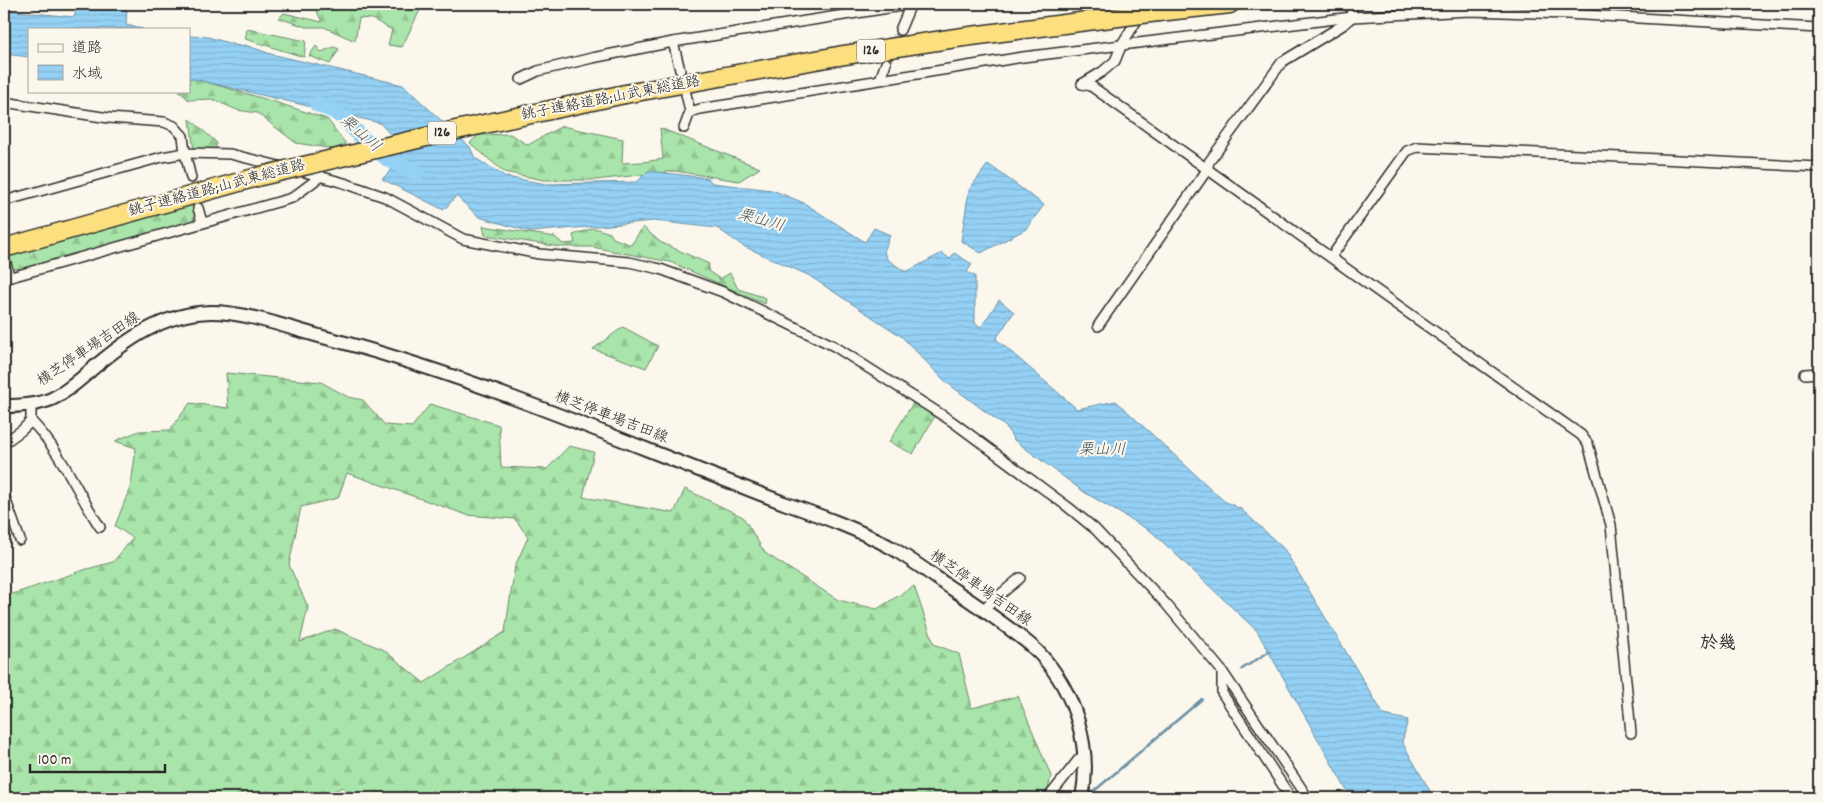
<svg xmlns="http://www.w3.org/2000/svg" width="1823" height="802" viewBox="0 0 1823 802" font-family="Dekko,'Klee One',sans-serif">
	<style>
		.forest { fill: url(#forest-firs); stroke: #6a886a; fill-rule: evenodd }
		.water { fill: url(#water-rules); stroke: #6a8fa4 }
		.lines { fill: none; stroke-linecap: round; stroke-linejoin: round }
		.stream { stroke: #6a8fa4; stroke-width: 2.5 }
		.river { stroke: #94d1f5; stroke-width: 16 }
		.street-tunnel { stroke: #d1cec5; stroke-width: 9; stroke-dasharray: 9 4.5; stroke-linecap: butt }
		.street-casing { stroke: #2b2b2b; stroke-width: 12 }
		.secondary-casing { stroke: #2b2b2b; stroke-width: 16 }
		.highway-casing { stroke: #2b2b2b; stroke-width: 21 }
		.street { stroke: #fbf7ec; stroke-width: 9 }
		.secondary { stroke: #fbf7ec; stroke-width: 12 }
		.highway { stroke: #fce080; stroke-width: 18 }
		.highway-bridge-casing { stroke: #2b2b2b; stroke-width: 21; stroke-linecap: butt }
		.highway-bridge { stroke: #fce080; stroke-width: 18 }
		.labels { text-anchor: middle; dominant-baseline: central; stroke-width: 4; stroke-linejoin: round; paint-order: stroke }
		.shield { fill: #fbf7ec; stroke: #696865; stroke-width: 1 }
		.shield-label { font-size: 14px; font-weight: bold; fill: #2b2b2b }
		.street-label { font-size: 15px; fill: #2b2b2b; stroke: #fbf7ec }
		.water-label { font-size: 16px; font-style: italic; fill: #45545e; stroke: #fbf7ec }
		.quarter-label { font-size: 18px; font-weight: bold; fill: #2b2b2b; stroke: #fbf7ec }
	</style>
	<defs>
		<pattern id="forest-firs" width="22" height="20" patternUnits="userSpaceOnUse" patternTransform="scale(1.25)"><rect width="22" height="20" fill="#a9e4aa"/><path d="M5 1l3.5 6h-7zM16 11l3.5 6h-7z" fill="#92c492"/></pattern>
		<pattern id="water-rules" width="6" height="5" patternUnits="userSpaceOnUse" patternTransform="scale(1.25)"><rect width="6" height="5" fill="#94d1f5"/><path d="M0 2.5h6" fill="none" stroke="#80b4d2"/></pattern>
	</defs>
	<rect width="100%" height="100%" fill="#fbf7ec"/>
	<filter id="ink" filterUnits="userSpaceOnUse"><feTurbulence type="fractalNoise" baseFrequency=".02" numOctaves="2"/><feDisplacementMap in="SourceGraphic" scale="10" xChannelSelector="R" yChannelSelector="G"/><feConvolveMatrix kernelMatrix="1 2 1 2 8 2 1 2 1" color-interpolation-filters="sRGB"/></filter>
	<g filter="url(#ink)">
		<g class="forest">
			<path d="M 364,4 L 415,4 L 421,8 L 402,47 L 388,45 L 392,30 L 372,19 L 359,18 L 355,41 L 324,27 L 306,27 L 279,18 L 284,13 L 322,22 L 315,7 Z"/>
			<path d="M 247,29 L 306,41 L 304,57 L 245,39 Z"/>
			<path d="M 316,46 L 321,52 L 334,47 L 339,49 L 330,64 L 309,56 Z"/>
			<path d="M 189,77 L 272,101 L 327,119 L 346,144 L 334,149 L 296,143 L 257,113 L 237,110 L 212,99 L 189,100 L 179,91 L 189,91 Z"/>
			<path d="M 190,119 L 216,142 L 216,150 L 194,152 Z"/>
			<path d="M 562,126 L 623,139 L 622,163 L 643,162 L 663,159 L 660,128 L 760,168 L 739,181 L 675,171 L 595,180 L 544,180 L 504,172 L 470,143 L 479,135 L 510,134 L 528,145 Z"/>
			<path d="M 193,203 L 196,213 L 192,222 L 22,270 L 12,268 L 8,257 Z"/>
			<path d="M 483,226 L 555,237 L 563,244 L 575,243 L 573,235 L 594,228 L 610,233 L 613,238 L 631,245 L 643,227 L 660,242 L 709,264 L 708,271 L 720,279 L 730,273 L 738,289 L 766,298 L 765,304 L 670,262 L 592,247 L 560,247 L 485,235 Z"/>
			<path d="M 623,327 L 658,346 L 646,368 L 593,349 Z"/>
			<path d="M 226,373 L 321,382 L 348,397 L 363,400 L 385,425 L 412,427 L 430,404 L 499,425 L 501,467 L 547,469 L 569,446 L 594,452 L 583,497 L 674,513 L 685,489 L 743,517 L 765,553 L 838,600 L 877,609 L 914,586 L 934,644 L 959,654 L 972,708 L 1018,696 L 1051,776 L 1046,798 L 610,798 L 606,797 L 604,798 L 351,798 L 343,787 L 318,798 L 4,798 L 4,597 L 87,569 L 113,562 L 133,538 L 115,526 L 131,485 L 136,448 L 115,441 L 139,431 L 170,430 L 190,403 L 228,408 ZM 347,473 L 467,515 L 515,519 L 528,537 L 515,566 L 505,632 L 424,683 L 384,650 L 335,629 L 300,642 L 308,607 L 289,565 L 301,507 L 338,498 Z"/>
			<path d="M 913,403 L 936,414 L 913,454 L 889,442 Z"/>
		</g>
		<g class="water">
			<path d="M 79,4 L 121,4 L 127,5 L 126,25 L 143,29 L 29,29 L 29,57 L 4,54 L 4,10 L 74,17 Z"/>
			<path d="M 189,36 L 208,37 L 239,46 L 245,45 L 271,54 L 403,85 L 470,147 L 475,158 L 506,177 L 547,184 L 637,182 L 648,171 L 708,178 L 712,183 L 772,190 L 804,203 L 865,242 L 874,228 L 890,235 L 884,252 L 887,259 L 904,271 L 908,271 L 942,253 L 950,259 L 954,253 L 972,264 L 967,272 L 975,276 L 975,323 L 981,327 L 999,300 L 1014,312 L 996,339 L 1077,409 L 1116,401 L 1224,501 L 1241,509 L 1284,549 L 1384,715 L 1408,720 L 1402,742 L 1434,798 L 1351,798 L 1257,631 L 1152,532 L 1084,492 L 1014,440 L 1006,427 L 946,382 L 901,336 L 808,275 L 743,246 L 717,228 L 654,221 L 531,232 L 479,217 L 456,196 L 444,210 L 382,179 L 400,161 L 400,145 L 380,123 L 189,78 Z"/>
			<path d="M 988,164 L 1044,205 L 1026,229 L 981,253 L 961,241 L 969,190 Z"/>
		</g>
		<g class="lines">
			<g class="stream">
				<path d="M 1242,669 L 1270,651"/>
				<path d="M 1093,792 L 1202,699"/>
			</g>
			<path class="river" d="M 317,104 L 334,111 L 346,120 L 362,138 L 388,159 L 417,173"/>
			<path class="street-tunnel" d="M 886,63 L 900,30"/>
			<g class="street-casing">
				<g id="street">
					<path d="M 900,30 L 911,4"/>
					<path d="M 673,42 L 680,70"/>
					<path d="M 521,79 L 538,71 L 592,58 L 673,42 L 914,4"/>
					<path d="M 880,79 L 886,63"/>
					<path d="M 1082,84 L 1091,86 L 1393,302 L 1581,435 L 1588,444 L 1611,525 L 1631,733"/>
					<path d="M 1082,84 L 1102,72 L 1115,61 L 1122,44 L 1147,4"/>
					<path d="M 4,102 L 109,118 L 164,122 L 174,126 L 183,136 L 185,153 L 230,154 L 283,167"/>
					<path d="M 690,112 L 700,109 L 1023,57 L 1352,17 L 1470,11 L 1567,14 L 1819,28"/>
					<path d="M 684,128 L 690,112 L 686,94"/>
					<path d="M 301,171 L 344,183 L 385,197 L 463,239 L 539,254 L 629,262 L 660,269 L 723,292 L 834,346 L 953,422 L 1068,507 L 1095,529 L 1166,604 L 1222,671 L 1308,798"/>
					<path d="M 4,201 L 162,157 L 185,153 L 191,178"/>
					<path d="M 198,208 L 202,222"/>
					<path d="M 1331,257 L 1407,151 L 1417,147 L 1819,167"/>
					<path d="M 6,263 L 9,276"/>
					<path d="M 4,279 L 292,198 L 321,176"/>
					<path d="M 1098,326 L 1207,170 L 1209,162 L 1282,62 L 1343,25 L 1352,17 L 1351,4"/>
					<path d="M 1805,374 L 1819,373"/>
					<path d="M 31,421 C 61,451 77,492 100,527"/>
					<path d="M 4,443 L 22,430 L 31,421 L 31,404"/>
					<path d="M 4,495 L 20,540"/>
					<path d="M 983,609 L 1020,578"/>
					<path d="M 1222,672 L 1222,693 L 1291,798"/>
					<path d="M 1048,798 L 1079,759 L 1085,755"/>
				</g>
			</g>
			<g class="secondary-casing">
				<path id="secondary" d="M 4,406 C 18,406 36,405 49,400 C 62,395 80,380 91,370 C 126,340 163,313 211,312 C 246,312 286,327 319,336 C 449,369 574,421 699,470 C 727,481 756,492 784,503 C 821,516 858,529 892,548 C 912,560 932,575 951,588 C 971,601 991,615 1010,629 C 1020,637 1031,644 1040,654 C 1075,692 1092,747 1082,798"/>
			</g>
			<g class="highway-casing">
				<g id="highway">
					<path d="M 1158,12 L 1230,4"/>
					<path d="M 625,94 L 838,56 L 956,38 L 1118,17"/>
					<path d="M 4,248 L 261,176"/>
				</g>
			</g>
			<use href="#street" class="street"/>
			<use href="#secondary" class="secondary"/>
			<use href="#highway" class="highway"/>
			<g class="highway-bridge-casing">
				<g id="highway-bridge">
					<path d="M 1118,17 L 1158,12"/>
					<path d="M 261,176 L 456,130 L 625,94"/>
				</g>
			</g>
			<use href="#highway-bridge" class="highway-bridge"/>
		</g>
	</g>
	<g class="labels">
		<g class="shield">
			<rect x="857" y="39.5" width="28" height="23" rx="4"/>
			<rect x="428" y="121.5" width="28" height="23" rx="4"/>
		</g>
		<g class="shield-label">
			<text x="871" y="51">126</text>
			<text x="442" y="133">126</text>
		</g>
		<g class="street-label">
			<text transform="translate(611 99) rotate(-11)">銚子連絡道路;山武東総道路</text>
			<text transform="translate(217 189) rotate(-15)">銚子連絡道路;山武東総道路</text>
			<text transform="translate(89 350) rotate(-34)">横芝停車場吉田線</text>
			<text transform="translate(611 418) rotate(21)">横芝停車場吉田線</text>
			<text transform="translate(980 589) rotate(35)">横芝停車場吉田線</text>
		</g>
		<g class="water-label">
			<text transform="translate(360 134) rotate(41)">栗山川</text>
			<text transform="translate(761 221) rotate(16)">栗山川</text>
			<text x="1102" y="450">栗山川</text>
		</g>
		<g class="quarter-label">
			<text x="1718" y="644">於幾</text>
		</g>
	</g>
	<rect width="1823" height="802" fill="none" stroke="#fbf7ec" stroke-width="20"/>
	<rect x="10" y="10" width="1803" height="782" fill="none" stroke="#2b2b2b" stroke-width="2" filter="url(#ink)"/>
	<rect x="28" y="28" width="162" height="65" fill="#fbf7ec" stroke="#a8a59f"/>
	<rect x="38" y="44" width="25" height="8" fill="#fbf7ec" stroke="#a8a59f"/>
	<text x="72" y="52" font-size="15" fill="#2b2b2b">道路</text>
	<rect x="38" y="65" width="25" height="15" fill="url(#water-rules)" stroke="#a8a59f"/>
	<text x="72" y="78" font-size="15" fill="#2b2b2b">水域</text>
	<path d="M30 764v8h135v-8" fill="none" stroke="#2b2b2b" stroke-width="2.5"/>
	<text x="38" y="764" font-size="15" fill="#2b2b2b" stroke="#fbf7ec" stroke-width="4" paint-order="stroke">100 m</text>
</svg>
